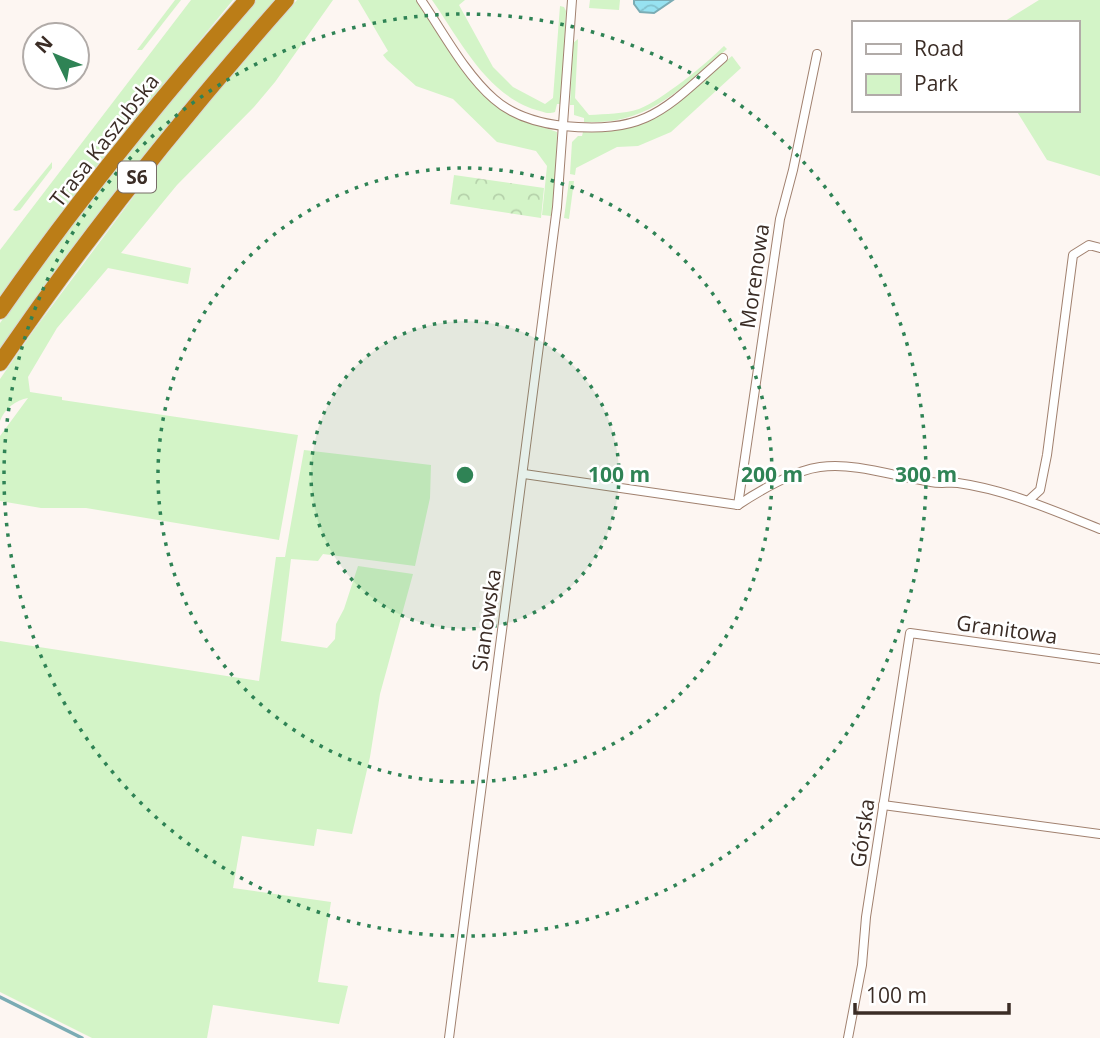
<svg xmlns="http://www.w3.org/2000/svg" width="1100" height="1038" viewBox="0 0 1100 1038" font-family="'Open Sans',sans-serif">
	<style>
		.green { fill: #d3f4c7 }
		.park { fill: url(#park-crowns) }
		.water { fill: url(#water-waves); stroke: #7bacb4; stroke-width: 2 }
		.lines { fill: none; stroke-linecap: round; stroke-linejoin: round }
		.stream { stroke: #7bacb4; stroke-width: 3.5 }
		.minor-casing { stroke: #a1816f; stroke-width: 10 }
		.motorway-casing { stroke: #d8d5d4; stroke-width: 18 }
		.minor { stroke: #fff; stroke-width: 8 }
		.motorway { stroke: #bb7d17; stroke-width: 16 }
		.ring { fill: none; stroke: #2f8355; stroke-width: 3.5; stroke-dasharray: 3.5 7 }
		.labels { text-anchor: middle; dominant-baseline: central; stroke-width: 5; stroke-linejoin: round; paint-order: stroke }
		.shield { fill: #fff; stroke: #766c67; stroke-width: 2 }
		.shield-label { font-size: 19px; font-weight: bold; fill: #3b2d26 }
		.street-label { font-size: 21px; fill: #3b2d26; stroke: #fff }
		.centre { fill: #2f8355; stroke: #fff; stroke-width: 3.5 }
		.ring-label { font-size: 21px; text-anchor: middle; font-weight: bold; fill: #2f8355; stroke: #fff; stroke-width: 5; stroke-linejoin: round; paint-order: stroke }
	</style>
	<defs>
		<pattern id="park-crowns" width="20" height="18" patternUnits="userSpaceOnUse" patternTransform="scale(1.75)"><rect width="20" height="18" fill="#d3f4c7"/><path d="M2 6a3 3 0 1 1 6 0M12 15a3 3 0 1 1 6 0" fill="none" stroke="#b6d2ab"/></pattern>
		<pattern id="water-waves" width="16" height="10" patternUnits="userSpaceOnUse" patternTransform="scale(1.75)"><rect width="16" height="10" fill="#97e2f1"/><path d="M0 5q4-4 8 0t8 0" fill="none" stroke="#83c2ce"/></pattern>
	</defs>
	<rect width="100%" height="100%" fill="#fdf6f2"/>
	<g class="green">
		<path d="M 175,0 L 181,0 L 142,50 L 137,50 Z"/>
		<path d="M 191,0 L 233,0 L 87,178 L 0,296 L 0,250 Z"/>
		<path d="M 254,0 L 276,0 L 0,352 L 0,323 L 53,249 L 99,187 Z"/>
		<path d="M 297,0 L 333,0 L 275,82 L 254,107 L 177,185 L 121,253 L 191,268 L 188,284 L 108,268 L 57,328 L 28,377 L 30,392 L 62,397 L 62,400 L 298,435 L 279,540 L 86,508 L 41,508 L 0,501 L 0,436 L 28,398 C 16,400 4,409 0,421 L 0,379 L 34,330 L 146,180 L 232,74 Z"/>
		<path d="M 358,0 L 416,0 L 474,84 L 516,118 L 557,132 L 556,180 L 551,216 L 542,215 L 547,166 L 536,151 L 497,142 L 453,99 L 416,86 L 387,60 L 383,55 L 388,51 Z"/>
		<path d="M 432,0 L 465,0 L 459,5 L 493,67 L 513,87 L 545,104 L 553,98 L 560,6 L 564,7 L 566,11 L 561,104 L 557,104 L 555,112 C 549,114 546,113 540,111 C 488,98 460,40 432,0 Z"/>
		<path d="M 590,0 L 620,0 L 619,10 L 589,8 Z"/>
		<path d="M 1039,0 L 1100,0 L 1100,176 L 1047,160 L 1016,110 L 1077,110 L 1077,23 L 1002,23 Z"/>
		<path d="M 578,39 L 575,98 L 589,115 C 606,114 623,114 639,109 C 662,100 706,64 724,46 L 727,49 C 682,88 647,126 584,122 L 584,118 L 574,115 L 574,105 L 570,105 L 573,43 Z"/>
		<path d="M 732,56 L 741,68 L 671,132 L 638,146 L 617,147 L 576,168 L 575,175 L 570,174 L 572,142 L 578,136 L 582,136 L 583,132 C 653,136 683,97 732,56 Z"/>
		<path d="M 52,162 L 52,168 L 20,210 L 16,211 L 13,210 Z"/>
		<path d="M 569,181 L 574,181 L 569,219 L 564,218 Z"/>
		<path d="M 304,450 L 431,465 L 430,498 L 415,566 L 323,554 L 318,561 L 291,559 L 281,641 L 327,648 L 335,639 L 336,624 L 344,609 L 358,566 L 413,574 L 380,694 L 370,757 L 352,834 L 317,829 L 314,846 L 242,836 L 233,888 L 331,902 L 318,982 L 348,986 L 339,1024 L 213,1005 L 207,1038 L 92,1038 L 0,992 L 0,641 L 259,681 L 276,557 L 285,557 Z"/>
	</g>
	<path class="park" d="M 454,175 L 544,188 L 541,218 L 450,204 Z"/>
	<path class="water" d="M 634,0 L 673,0 L 654,13 L 640,12 L 634,4 Z"/>
	<g class="lines">
		<path class="stream" d="M 0,997 L 82,1038"/>
		<g class="minor-casing">
			<g id="minor">
				<path d="M 421,0 C 443,32 465,74 494,99 C 513,116 539,123 563,126 C 647,134 664,110 723,58"/>
				<path d="M 524,474 L 738,505"/>
				<path d="M 1029,500 L 1040,490 L 1047,455 L 1073,255 L 1089,245 L 1100,248"/>
				<path d="M 738,505 L 780,219 L 793,170 L 817,54"/>
				<path d="M 738,505 C 759,491 795,470 820,467 C 856,462 896,477 931,482 C 940,484 949,482 958,483 C 1008,490 1054,511 1100,529"/>
				<path d="M 883,805 L 1100,834"/>
				<path d="M 449,1038 L 557,207 L 572,0"/>
				<path d="M 848,1038 L 862,965 L 866,917 L 910,633 L 1100,659"/>
			</g>
		</g>
		<g class="motorway-casing">
			<g id="motorway">
				<path d="M 0,311 C 75,203 160,99 247,0"/>
				<path d="M 0,363 C 87,236 184,115 286,0"/>
			</g>
		</g>
		<use href="#minor" class="minor"/>
		<use href="#motorway" class="motorway"/>
	</g>
	<circle cx="465" cy="475" r="154" fill="#2f8355" fill-opacity=".12"/>
	<g class="ring">
		<circle cx="465" cy="475" r="154"/>
		<circle cx="465" cy="475" r="307"/>
		<circle cx="465" cy="475" r="461"/>
	</g>
	<g class="labels">
		<rect class="shield" x="118" y="161.5" width="38" height="31" rx="5"/>
		<g class="shield-label">
			<text x="137" y="177">S6</text>
		</g>
		<g class="street-label">
			<text transform="translate(104 140) rotate(-52)">Trasa Kaszubska</text>
			<text transform="translate(754 276) rotate(-82)">Morenowa</text>
			<text transform="translate(486 620) rotate(-82)">Sianowska</text>
			<text transform="translate(1007 629) rotate(8)">Granitowa</text>
			<text transform="translate(862 833) rotate(-82)">Górska</text>
		</g>
	</g>
	<circle cx="465" cy="475" r="10" class="centre"/>
	<g class="ring-label">
		<text x="619" y="482">100 m</text>
		<text x="772" y="482">200 m</text>
		<text x="926" y="482">300 m</text>
	</g>
	<rect x="852" y="21" width="228" height="91" fill="#ffffff" stroke="#b1aba8" stroke-width="2"/>
	<rect x="866" y="44" width="35" height="10" fill="#ffffff" stroke="#b1aba8" stroke-width="2"/>
	<text x="914" y="56" font-size="21" fill="#3b2d26">Road</text>
	<rect x="866" y="74" width="35" height="21" fill="#d3f4c7" stroke="#b1aba8" stroke-width="2"/>
	<text x="914" y="91" font-size="21" fill="#3b2d26">Park</text>
	<g transform="translate(56 56) rotate(313)"><circle r="33" fill="#ffffff" stroke="#b1aba8" stroke-width="2"/>
	<path d="M0-5L12 26L0 18L-12 26Z" fill="#2f8355"/>
	<text y="-10" font-size="19" font-weight="bold" text-anchor="middle" fill="#3b2d26">N</text>
	</g>
	<path d="M855 1003v10h154v-10" fill="none" stroke="#3b2d26" stroke-width="3.5"/>
	<text x="866" y="1003" font-size="21" fill="#3b2d26" stroke="#ffffff" stroke-width="5" paint-order="stroke">100 m</text>
</svg>
